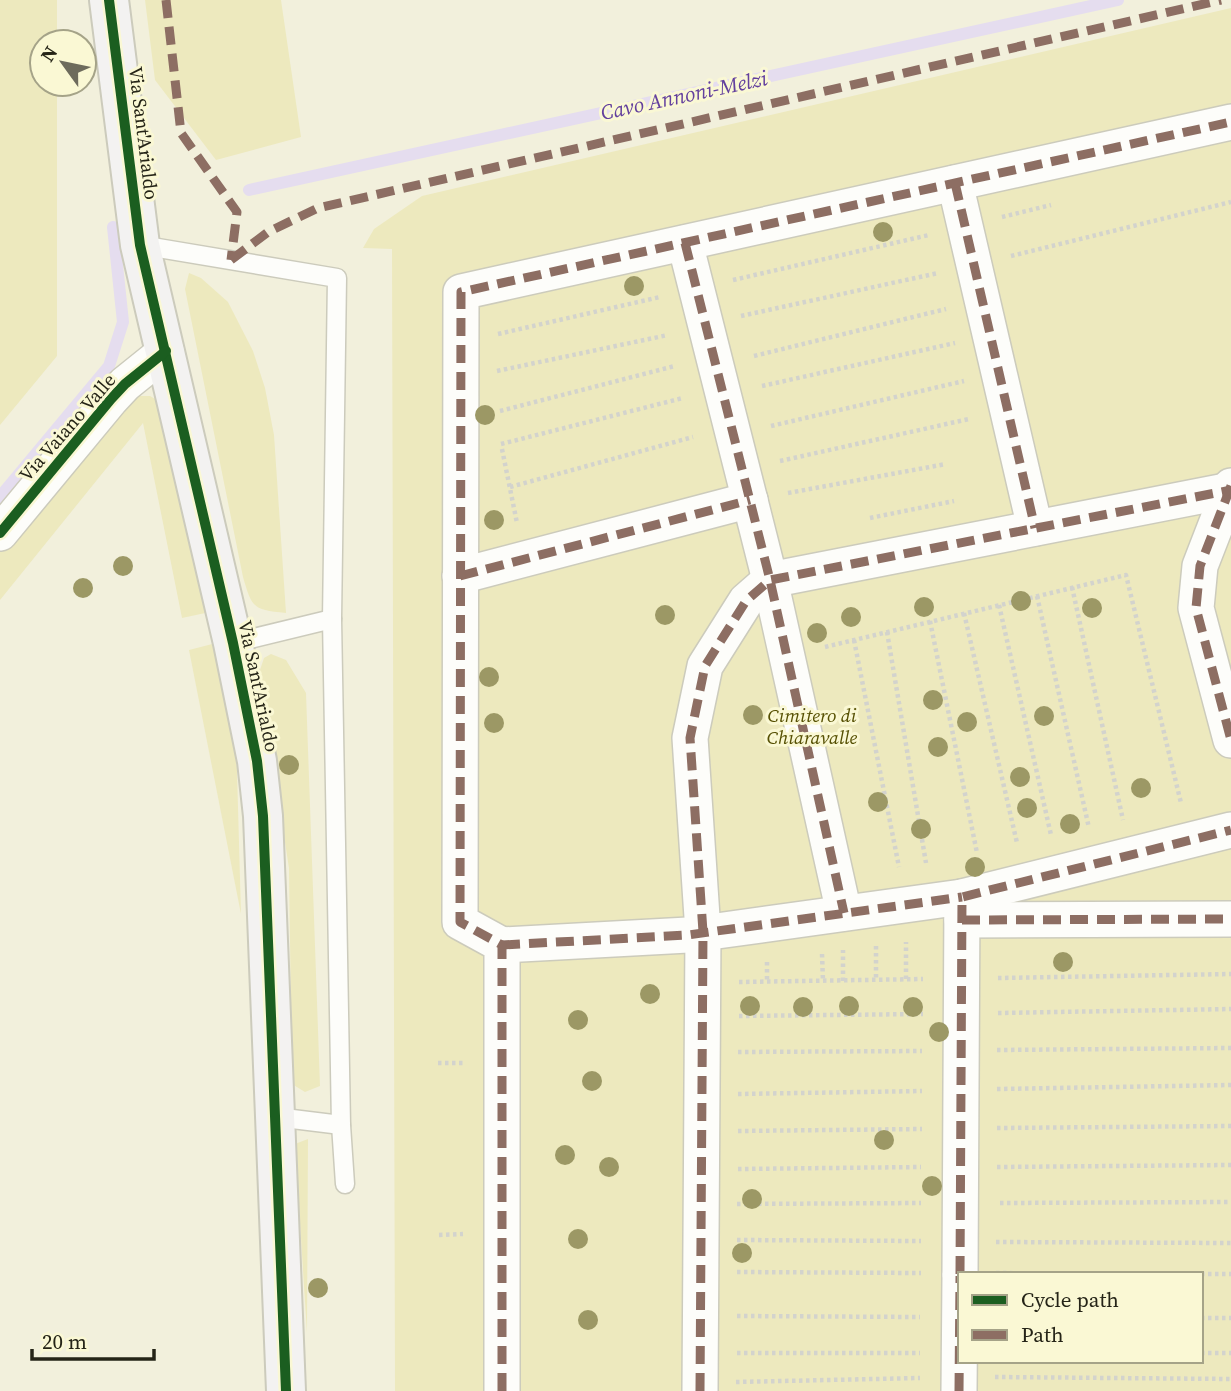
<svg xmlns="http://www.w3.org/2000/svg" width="1231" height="1391" viewBox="0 0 1231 1391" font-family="'Source Serif 4',serif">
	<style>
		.green { fill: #ede9be; fill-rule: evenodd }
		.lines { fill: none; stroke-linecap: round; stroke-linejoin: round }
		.stream { stroke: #e5ddef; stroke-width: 12 }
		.lane-casing { stroke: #cccbbc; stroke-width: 21 }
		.street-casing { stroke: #cccbbc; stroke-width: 38 }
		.secondary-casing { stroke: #cccbbc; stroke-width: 42 }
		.path { stroke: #d3d3cd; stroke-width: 4.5; stroke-dasharray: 3.5 3.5; stroke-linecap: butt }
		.lane { stroke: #fdfdfa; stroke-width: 18 }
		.street { stroke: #fdfdfa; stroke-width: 35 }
		.secondary { stroke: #f3f2f1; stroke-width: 38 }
		.quiet { stroke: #8d6e63; stroke-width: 9; stroke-dasharray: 18 9; stroke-linecap: butt }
		.cycleway-casing { stroke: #faf8d4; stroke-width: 15 }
		.cycleway { stroke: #1b5e20; stroke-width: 10 }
		.tree { fill: #9c9865 }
		.labels { text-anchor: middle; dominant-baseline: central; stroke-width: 6; stroke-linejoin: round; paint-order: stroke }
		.street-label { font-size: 19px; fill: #252417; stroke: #faf8d4 }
		.park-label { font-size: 19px; font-style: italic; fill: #565003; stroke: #faf8d4 }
		.water-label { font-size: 21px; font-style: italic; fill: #63409e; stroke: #faf8d4 }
	</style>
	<rect width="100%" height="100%" fill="#f2f0dc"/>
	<g class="green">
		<path d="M 0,0 L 57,0 L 57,42 L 42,42 L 42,84 L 57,84 L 57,356 L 0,425 Z"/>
		<path d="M 145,0 L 281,0 L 301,137 L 216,160 L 155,80 Z"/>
		<path d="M 1231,8 L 1231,1391 L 395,1391 L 392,249 L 363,248 L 374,229 L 422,196 ZM 960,1274 L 1201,1274 L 1201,1361 L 960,1361 Z"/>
		<path d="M 189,273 L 201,278 L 228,302 L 253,351 L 265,388 L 274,435 L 286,613 C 253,610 252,608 243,577 L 185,289 Z"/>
		<path d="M 137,396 L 150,396 L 162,403 L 210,612 L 182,618 L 143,423 L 0,600 L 0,549 L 107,420 Z"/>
		<path d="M 220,642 L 236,736 L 241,914 L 189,650 Z"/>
		<path d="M 271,654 L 286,660 L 306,693 L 320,1086 L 305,1092 L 292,1084 L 289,868 L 259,673 L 264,658 Z"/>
		<path d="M 308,1139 L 307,1333 L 295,1144 Z"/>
	</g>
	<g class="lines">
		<g class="stream">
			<path d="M 249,190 L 1118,0"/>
			<path d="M 0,497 L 109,366 L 123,322 L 113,227"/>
		</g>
		<g class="lane-casing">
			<g id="lane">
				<path d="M 140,245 L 337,278 L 332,619 L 341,1125 L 345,1184"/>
				<path d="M 233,643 L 332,619"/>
				<path d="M 276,1117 L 341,1125"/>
			</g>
		</g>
		<g class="street-casing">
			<g id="street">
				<path d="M 955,183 L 1035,528"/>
				<path d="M 685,243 L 770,580 L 844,913"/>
				<path d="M 1231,486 L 1200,566 L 1196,608 L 1231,740"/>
				<path d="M 0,533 L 111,399 L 125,384 L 166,351"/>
				<path d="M 460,576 L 750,500"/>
				<path d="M 962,920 L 1231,919"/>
				<path d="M 502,945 L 688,935 L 962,897"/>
				<path d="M 960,1274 L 962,897 L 1231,830"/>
				<path d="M 502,1391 L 502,945 L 460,922 L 461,292 L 1231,122"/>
				<path d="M 700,1391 L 703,932 L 690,738 L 705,666 L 746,601 L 770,580 L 1231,490"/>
				<path d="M 959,1391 L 960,1276"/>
			</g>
		</g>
		<g class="secondary-casing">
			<path id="secondary" d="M 109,0 L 140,245 L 233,643 L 257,761 L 263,816 L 286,1391"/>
		</g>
		<g class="path">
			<path d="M 1002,217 L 1051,205"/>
			<path d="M 1011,256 L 1231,202"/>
			<path d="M 733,280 L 929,235"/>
			<path d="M 741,316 L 938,273"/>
			<path d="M 498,334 L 660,297"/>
			<path d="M 754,356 L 946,309"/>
			<path d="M 497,371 L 668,335"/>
			<path d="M 762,386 L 955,343"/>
			<path d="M 500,411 L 675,366"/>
			<path d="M 771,426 L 964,381"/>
			<path d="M 501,444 L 683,398"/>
			<path d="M 502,449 L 517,523"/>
			<path d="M 780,461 L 969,419"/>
			<path d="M 510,487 L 693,437"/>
			<path d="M 788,493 L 946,464"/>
			<path d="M 870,518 L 954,501"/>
			<path d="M 1072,587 L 1123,820"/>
			<path d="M 1037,596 L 1089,828"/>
			<path d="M 999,605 L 1051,835"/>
			<path d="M 964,613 L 1017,843"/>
			<path d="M 930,621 L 977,853"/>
			<path d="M 887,632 L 926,863"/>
			<path d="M 854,640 L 899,867"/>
			<path d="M 825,647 L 1126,575 L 1181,803"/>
			<path d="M 876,946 L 876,980"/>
			<path d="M 822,954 L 823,981"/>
			<path d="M 767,962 L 767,982"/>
			<path d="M 998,978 L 1231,974"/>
			<path d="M 906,979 L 906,942"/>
			<path d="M 843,981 L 843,950"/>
			<path d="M 739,982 L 923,979"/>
			<path d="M 998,1013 L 1231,1009"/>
			<path d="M 739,1016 L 923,1014"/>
			<path d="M 997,1050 L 1231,1048"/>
			<path d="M 738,1052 L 922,1051"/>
			<path d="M 438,1063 L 465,1063"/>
			<path d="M 997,1089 L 1231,1085"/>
			<path d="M 738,1094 L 922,1091"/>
			<path d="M 997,1128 L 1231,1126"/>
			<path d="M 738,1131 L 922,1129"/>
			<path d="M 997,1167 L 1231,1165"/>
			<path d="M 738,1169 L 921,1167"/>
			<path d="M 1000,1203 L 1231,1202"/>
			<path d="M 737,1204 L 921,1203"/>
			<path d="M 439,1235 L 463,1234"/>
			<path d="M 737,1240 L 921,1241"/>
			<path d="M 996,1242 L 1231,1243"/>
			<path d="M 737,1272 L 921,1273"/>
			<path d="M 996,1273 L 1124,1274"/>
			<path d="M 1201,1274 L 1231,1274"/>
			<path d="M 737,1316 L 920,1317"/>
			<path d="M 1201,1318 L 1231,1318"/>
			<path d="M 737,1353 L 920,1353"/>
			<path d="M 1201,1353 L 1231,1353"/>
			<path d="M 995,1377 L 1231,1379"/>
			<path d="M 736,1382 L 920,1378"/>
		</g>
		<use href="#lane" class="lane"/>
		<use href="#street" class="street"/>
		<use href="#secondary" class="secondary"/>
		<g class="quiet">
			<path d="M 166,0 L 181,133 L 237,212 L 231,260"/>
			<path d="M 955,183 L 1035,528"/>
			<path d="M 685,243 L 770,580 L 844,913"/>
			<path d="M 231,260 L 268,232 L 318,208 L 1221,0"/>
			<path d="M 1231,486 L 1200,566 L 1196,608 L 1231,740"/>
			<path d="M 460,576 L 750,500"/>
			<path d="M 962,920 L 1231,919"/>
			<path d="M 502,945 L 688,935 L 962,897"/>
			<path d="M 960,1274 L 962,897 L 1231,830"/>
			<path d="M 502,1391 L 502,945 L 460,922 L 461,292 L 1231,122"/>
			<path d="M 700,1391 L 703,932 L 690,738 L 705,666 L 746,601 L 770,580 L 1231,490"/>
			<path d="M 959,1391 L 960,1276"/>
		</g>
		<g class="cycleway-casing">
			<g id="cycleway">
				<path d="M 109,0 L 140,245 L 233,643 L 257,761 L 263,816 L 286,1391"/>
				<path d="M 0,533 L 111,399 L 125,384 L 166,351"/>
			</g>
		</g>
		<use href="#cycleway" class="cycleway"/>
	</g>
	<g class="tree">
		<circle cx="883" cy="232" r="10"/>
		<circle cx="634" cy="286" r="10"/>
		<circle cx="485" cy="415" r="10"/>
		<circle cx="494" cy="520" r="10"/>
		<circle cx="123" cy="566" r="10"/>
		<circle cx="83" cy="588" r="10"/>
		<circle cx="1021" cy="601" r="10"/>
		<circle cx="924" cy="607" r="10"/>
		<circle cx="1092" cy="608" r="10"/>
		<circle cx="665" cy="615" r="10"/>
		<circle cx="851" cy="617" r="10"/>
		<circle cx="817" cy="633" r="10"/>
		<circle cx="489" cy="677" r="10"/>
		<circle cx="933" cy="700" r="10"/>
		<circle cx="753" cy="715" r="10"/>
		<circle cx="1044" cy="716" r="10"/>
		<circle cx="967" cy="722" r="10"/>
		<circle cx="494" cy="723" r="10"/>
		<circle cx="938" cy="747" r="10"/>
		<circle cx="289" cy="765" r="10"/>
		<circle cx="1020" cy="777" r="10"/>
		<circle cx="1141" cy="788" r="10"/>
		<circle cx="878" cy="802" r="10"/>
		<circle cx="1027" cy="808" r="10"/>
		<circle cx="1070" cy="824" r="10"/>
		<circle cx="921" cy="829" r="10"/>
		<circle cx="975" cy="867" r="10"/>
		<circle cx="1063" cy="962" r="10"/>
		<circle cx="650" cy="994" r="10"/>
		<circle cx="750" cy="1006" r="10"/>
		<circle cx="849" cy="1006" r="10"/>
		<circle cx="803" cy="1007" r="10"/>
		<circle cx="913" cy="1007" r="10"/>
		<circle cx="578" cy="1020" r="10"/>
		<circle cx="939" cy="1032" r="10"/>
		<circle cx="592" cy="1081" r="10"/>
		<circle cx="884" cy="1140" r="10"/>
		<circle cx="565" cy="1155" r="10"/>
		<circle cx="609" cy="1167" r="10"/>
		<circle cx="932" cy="1186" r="10"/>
		<circle cx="752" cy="1199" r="10"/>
		<circle cx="578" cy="1239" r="10"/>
		<circle cx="742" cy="1253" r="10"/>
		<circle cx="318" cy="1288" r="10"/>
		<circle cx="588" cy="1320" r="10"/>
	</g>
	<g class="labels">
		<g class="street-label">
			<text transform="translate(144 133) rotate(83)">Via Sant'Arialdo</text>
			<text transform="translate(67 427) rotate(-49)">Via Vaiano Valle</text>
			<text transform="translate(259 686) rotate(78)">Via Sant'Arialdo</text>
		</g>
		<g class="park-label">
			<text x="812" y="715">Cimitero di<tspan x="812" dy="22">Chiaravalle</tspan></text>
		</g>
		<g class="water-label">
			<text transform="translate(684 95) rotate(-12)">Cavo Annoni-Melzi</text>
		</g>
	</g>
	<rect x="958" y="1272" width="245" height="91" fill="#faf8d4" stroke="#a5a388" stroke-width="2"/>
	<rect x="972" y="1295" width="35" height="10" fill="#1b5e20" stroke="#a5a388" stroke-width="2"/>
	<text x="1021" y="1307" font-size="21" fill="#252417">Cycle path</text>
	<rect x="972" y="1330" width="35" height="10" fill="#8d6e63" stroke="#a5a388" stroke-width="2"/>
	<text x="1021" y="1342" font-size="21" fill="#252417">Path</text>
	<g transform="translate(63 63) rotate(303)"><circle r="33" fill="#faf8d4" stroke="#a5a388" stroke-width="2"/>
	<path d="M0-5L12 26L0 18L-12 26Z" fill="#6d6b5c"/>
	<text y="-10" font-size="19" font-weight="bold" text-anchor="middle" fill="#252417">N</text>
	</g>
	<path d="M32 1349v10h122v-10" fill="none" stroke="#252417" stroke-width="3.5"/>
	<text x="42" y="1349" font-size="21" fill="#252417" stroke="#faf8d4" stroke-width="5" paint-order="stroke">20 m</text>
</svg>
